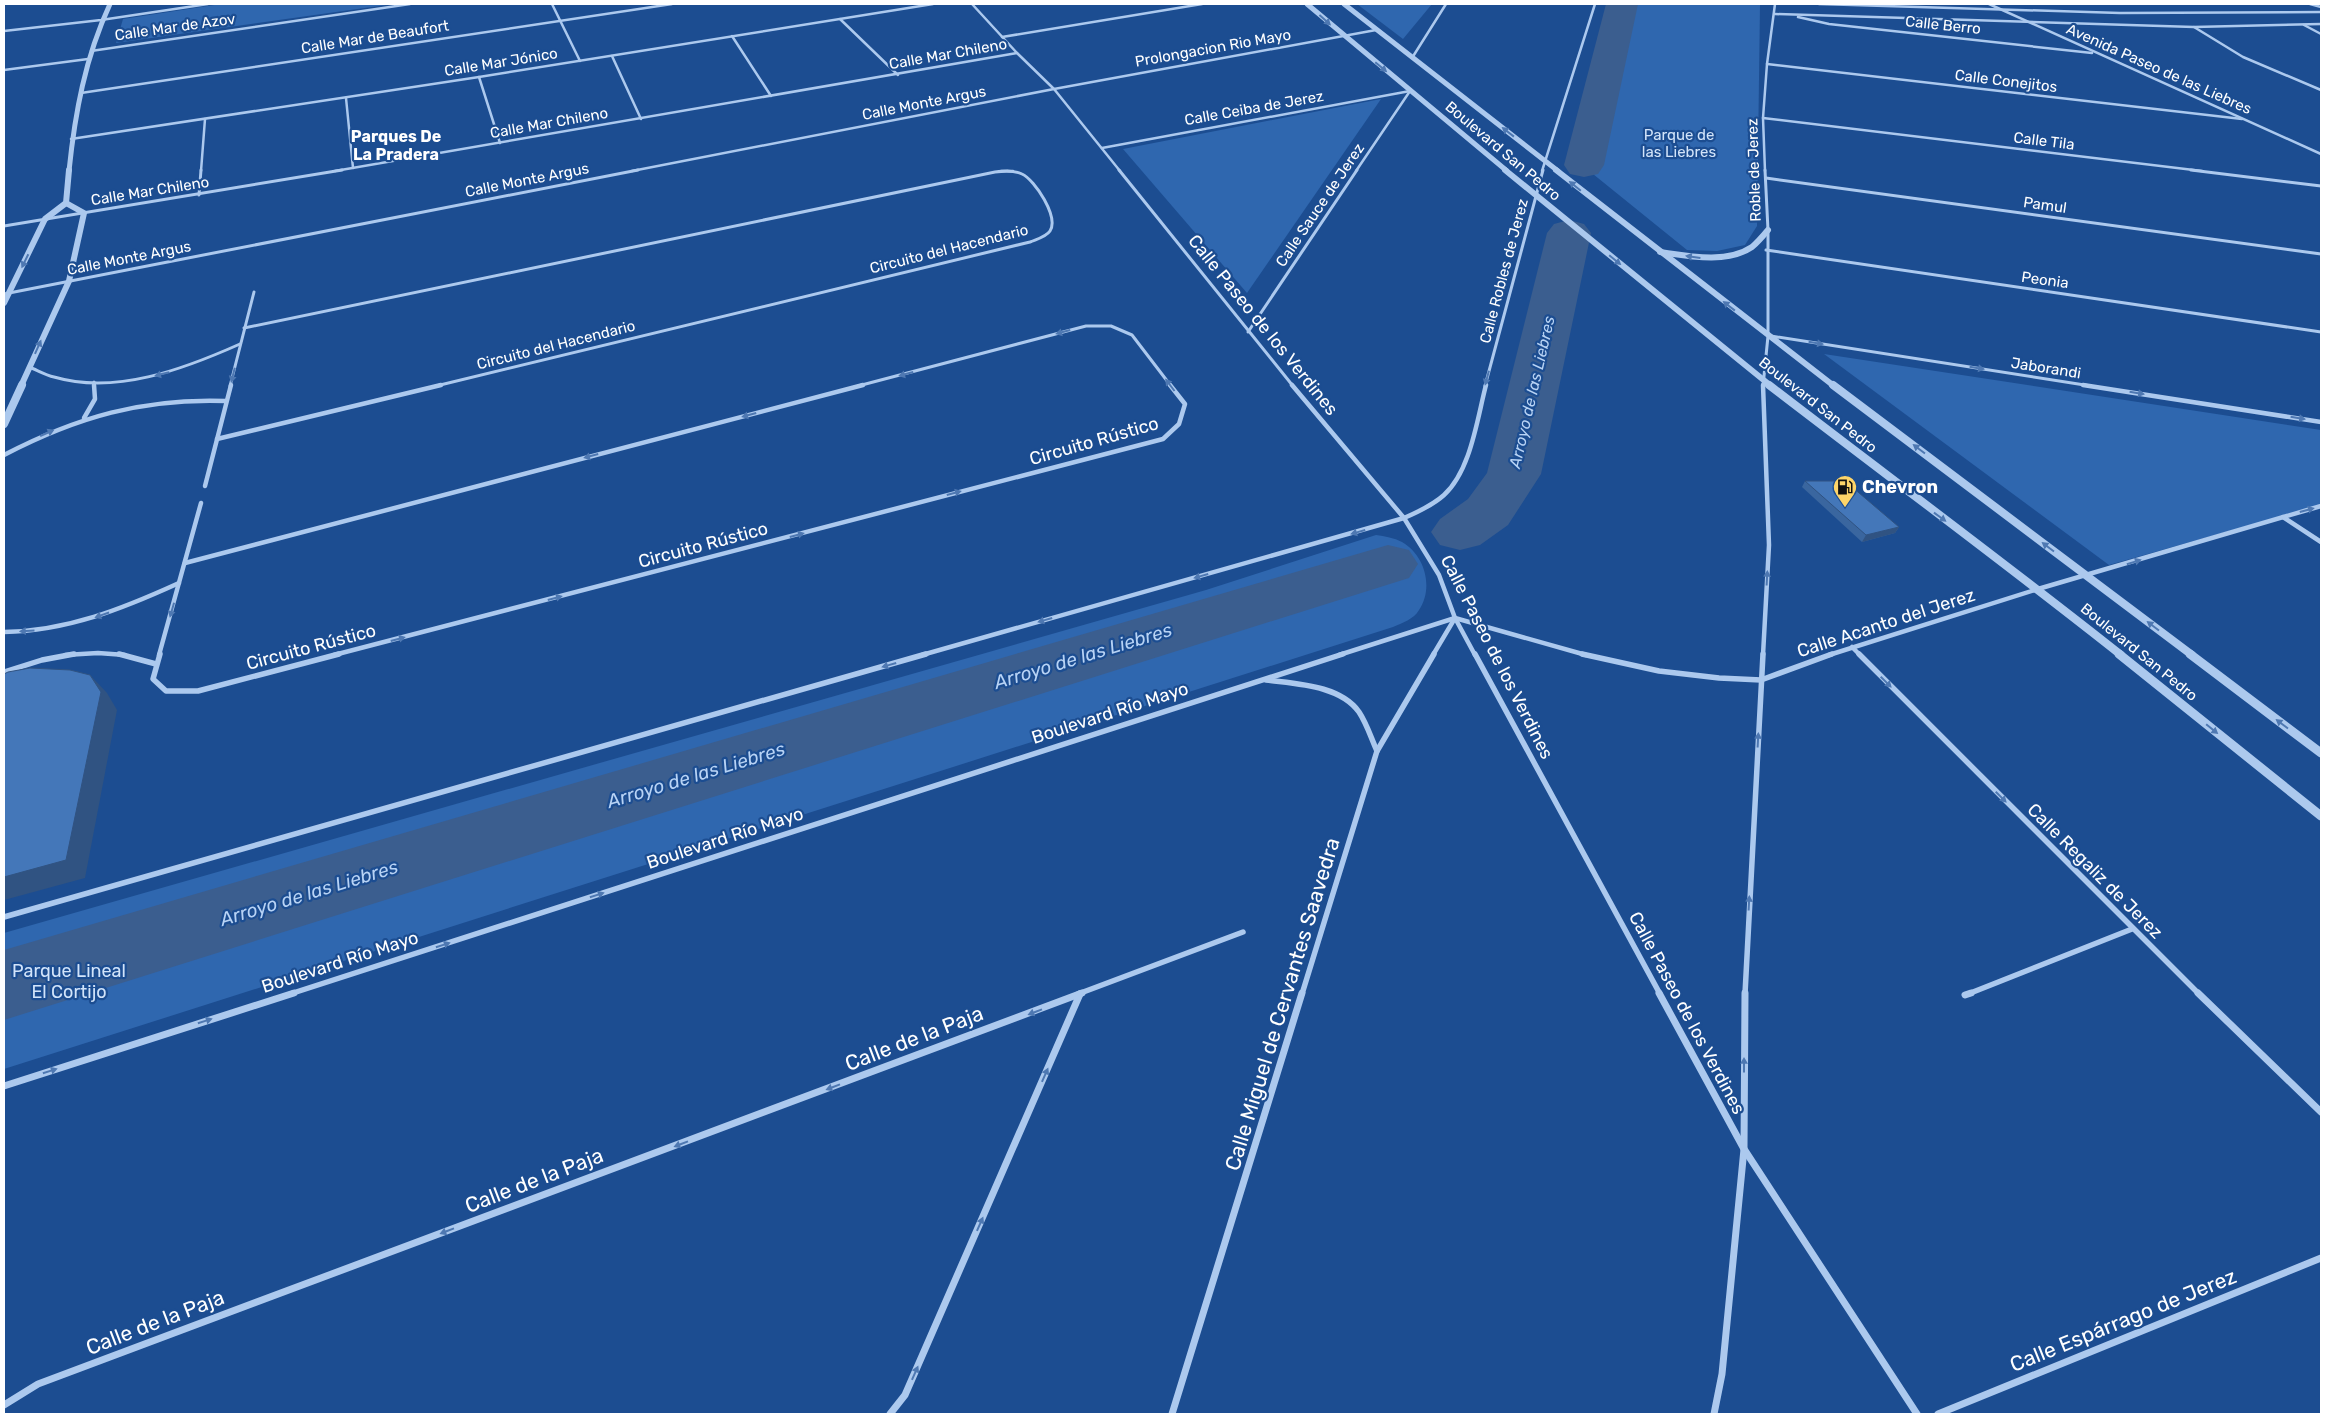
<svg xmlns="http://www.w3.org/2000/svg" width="2325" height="1418" viewBox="0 0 2325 1418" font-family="Rubik,sans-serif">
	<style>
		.green { fill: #2f67af }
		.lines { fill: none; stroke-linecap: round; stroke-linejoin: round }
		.river { fill: #3b5e8f; fill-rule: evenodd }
		.minor-far4 { stroke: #acc9ee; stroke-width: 2.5 }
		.minor-far3 { stroke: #acc9ee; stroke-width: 3 }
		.minor-far2 { stroke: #acc9ee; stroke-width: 4.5 }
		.minor-far1 { stroke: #acc9ee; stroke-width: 5.5 }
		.minor { stroke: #acc9ee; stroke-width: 7 }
		.tertiary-far3 { stroke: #acc9ee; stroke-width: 5 }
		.tertiary-far2 { stroke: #acc9ee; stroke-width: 6 }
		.tertiary-far1 { stroke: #acc9ee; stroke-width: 8 }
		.tertiary { stroke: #acc9ee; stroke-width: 9 }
		.wall { fill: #3a669f }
		.shaded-wall { fill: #305382 }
		.building { fill: #4477b9; stroke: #305382 }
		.oneway { fill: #4e78b2 }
		.labels { text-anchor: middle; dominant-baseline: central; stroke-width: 4.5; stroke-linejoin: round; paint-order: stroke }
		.far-street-label { font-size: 15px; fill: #fff; stroke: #1c4d91 }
		.far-park-label { font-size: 15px; fill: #d2e4fa; stroke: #1c4d91 }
		.far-quarter-label { font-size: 16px; font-weight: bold; fill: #fff; stroke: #1c4d91 }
		.far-water-label { font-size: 16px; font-style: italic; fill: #b8d3f5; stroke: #1c4d91 }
		.street-label { font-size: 18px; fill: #fff; stroke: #1c4d91 }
		.poi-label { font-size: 18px; font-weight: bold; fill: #fff; stroke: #1c4d91; text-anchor: start }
		.park-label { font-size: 18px; fill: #d2e4fa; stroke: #1c4d91 }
		.water-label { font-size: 19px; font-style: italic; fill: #b8d3f5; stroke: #1c4d91 }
		.near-street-label { font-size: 21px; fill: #fff; stroke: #1c4d91 }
	</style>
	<rect width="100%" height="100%" fill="#1c4d91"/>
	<g class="green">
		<path d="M 221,4 L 393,4 L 116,43 L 123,19 Z"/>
		<path d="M 1357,4 L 1432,4 L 1403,39 Z"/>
		<path d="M 1630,4 L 1760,4 L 1757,226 L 1745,245 L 1717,251 L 1687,250 L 1593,174 Z"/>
		<path d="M 1381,99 L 1247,293 L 1123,149 Z"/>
		<path d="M 1824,354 L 2321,430 L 2321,505 L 2109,565 Z"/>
		<path d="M 1376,535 C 1385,536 1394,538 1402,542 C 1425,555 1434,588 1419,610 C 1414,619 1402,623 1393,627 L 4,1069 L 4,933 L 1206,590 Z"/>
	</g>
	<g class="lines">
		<g class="river">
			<path d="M 1606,4 L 1638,4 L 1604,165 L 1598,174 L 1584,177 L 1570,174 L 1564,165 Z"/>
			<path d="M 1569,220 L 1584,224 L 1591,233 L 1541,474 L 1508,525 L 1480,545 L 1460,550 L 1440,545 L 1431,532 L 1440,519 L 1468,499 L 1487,473 L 1547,233 L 1554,224 Z"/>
			<path d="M 1388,545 L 1409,550 L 1418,564 L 1409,578 L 4,1020 L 4,950 Z"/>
		</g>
		<g class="minor-far4">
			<path d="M 552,4 L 580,61"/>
			<path d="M 972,4 L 1017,53 L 1054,89 L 1120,171"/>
			<path d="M 1819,4 L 2120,13 L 2321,12"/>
			<path d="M 1989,4 L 2321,154"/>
			<path d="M 2310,4 L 2321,7"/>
			<path d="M 1775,14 L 2194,27 L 2321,24"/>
			<path d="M 1798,17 L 1829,24 L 2092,53"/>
			<path d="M 840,19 L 898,75"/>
			<path d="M 2304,25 L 2321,34"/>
			<path d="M 2194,27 L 2243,57 L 2321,90"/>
			<path d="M 4,31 L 101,20 L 208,4"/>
			<path d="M 732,36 L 771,96"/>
			<path d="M 1002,37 L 1202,4"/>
			<path d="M 91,51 L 410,4"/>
			<path d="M 612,56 L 641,119"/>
			<path d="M 1412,58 L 1446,4"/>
			<path d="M 1767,64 L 2242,119"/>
			<path d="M 4,70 L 88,59"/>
			<path d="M 479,77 L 500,143"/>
			<path d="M 81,93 L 672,4"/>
			<path d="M 346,98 L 353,168"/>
			<path d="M 1763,118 L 2202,171"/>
			<path d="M 71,139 L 479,77 L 933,4"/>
			<path d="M 1102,148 L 1410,91"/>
			<path d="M 201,171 L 205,119"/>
			<path d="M 335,171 L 1017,53"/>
			<path d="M 632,171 L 1054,89 L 1376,30"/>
			<path d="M 1001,171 L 1013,171"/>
			<path d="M 1356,171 L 1410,91"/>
			<path d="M 1542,171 L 1595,4"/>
			<path d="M 1765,171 L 1763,118 L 1767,64 L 1775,4"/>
		</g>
		<g class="minor-far3">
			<path d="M 1119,170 L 1293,386"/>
			<path d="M 2191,170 L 2321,186"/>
			<path d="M 1766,178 L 2321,254"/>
			<path d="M 199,195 L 201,170"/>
			<path d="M 4,226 L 342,170"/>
			<path d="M 1766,250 L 2321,332"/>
			<path d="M 4,294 L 638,170"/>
			<path d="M 244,328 L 995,172 C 1004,171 1014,170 1022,174 C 1035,180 1059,217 1050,231 C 1046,237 1037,239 1030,242 L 436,386"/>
			<path d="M 1248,332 L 1357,170"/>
			<path d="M 1771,336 L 2091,386"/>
			<path d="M 29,367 C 37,370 45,375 54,377 C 116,395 184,369 240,344"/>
			<path d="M 94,382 L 94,386"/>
			<path d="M 230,386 L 254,292"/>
			<path d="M 858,386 L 1086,326 L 1111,326 L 1132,335 L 1171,386"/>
			<path d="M 1485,386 L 1543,170"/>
			<path d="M 1763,386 L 1768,336 L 1768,230 L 1765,170"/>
		</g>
		<g class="minor-far2">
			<path d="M 1292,385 L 1404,518 L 1439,575 L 1455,618 L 1475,655"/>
			<path d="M 2083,385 L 2321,422"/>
			<path d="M 84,418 L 95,399 L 94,385"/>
			<path d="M 217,439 L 441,385"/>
			<path d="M 4,455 C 77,417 143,398 226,401"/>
			<path d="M 205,486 L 231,385"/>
			<path d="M 2283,517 L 2321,542"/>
			<path d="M 185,563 L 863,385"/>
			<path d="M 1455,618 L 1586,655"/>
			<path d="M 4,632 C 67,631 122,609 179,583"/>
			<path d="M 1852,647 L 1860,655"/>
			<path d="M 65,655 L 98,653 L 125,655"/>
			<path d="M 159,655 L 201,503"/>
			<path d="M 334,655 L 1163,439 L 1179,424 L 1185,404 L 1170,385"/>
			<path d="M 922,655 L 1404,518 C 1418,512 1433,505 1444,495 C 1471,470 1477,419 1486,385"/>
			<path d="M 1339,655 L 1455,618"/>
			<path d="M 1433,655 L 1455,618"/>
			<path d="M 1763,655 L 1769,545 L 1763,385"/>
			<path d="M 1829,655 L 2038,589 L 2321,506"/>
		</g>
		<g class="minor-far1">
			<path d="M 119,654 L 156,664"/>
			<path d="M 160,654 L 153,679 L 166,691 L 198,691 L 339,654"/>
			<path d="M 1475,654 L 1660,994"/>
			<path d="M 1582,654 L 1659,671 L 1719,678 L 1761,680 L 1832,654"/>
			<path d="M 1859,654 L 2199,994"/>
			<path d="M 4,672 L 42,660 L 74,654"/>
			<path d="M 1266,680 C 1296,684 1340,685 1359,712 C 1367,724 1371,738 1377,751"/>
			<path d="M 4,917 L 926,654"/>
			<path d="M 290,994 L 1343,654"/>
			<path d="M 1078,994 L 1243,932"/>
			<path d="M 1302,994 L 1377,751 L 1434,654"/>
			<path d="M 1745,994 L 1763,654"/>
			<path d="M 1968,994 L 2132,929"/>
		</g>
		<g class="minor">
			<path d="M 1659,993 L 1744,1149 L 1917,1414"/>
			<path d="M 2198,993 L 2321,1112"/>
			<path d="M 1965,995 L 1971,993"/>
			<path d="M 4,1086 L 294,993"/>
			<path d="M 4,1405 L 38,1384 L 1082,993"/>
			<path d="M 890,1414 L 905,1395 L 1080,994"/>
			<path d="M 1172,1414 L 1302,993"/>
			<path d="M 1714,1414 L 1722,1374 L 1744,1149 L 1745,993"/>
			<path d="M 1938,1414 L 2321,1258"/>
		</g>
		<g class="tertiary-far3">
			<path d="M 1307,4 L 1507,171"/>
			<path d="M 1344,4 L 1558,171"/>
			<path d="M 69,171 C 75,113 85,58 110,4"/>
		</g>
		<g class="tertiary-far2">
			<path d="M 1505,170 L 1771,386"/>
			<path d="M 1556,170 L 1834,386"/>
			<path d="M 1660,252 C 1688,256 1727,264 1752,247 C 1758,242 1763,236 1768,230"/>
			<path d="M 4,303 L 45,219 L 66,203 L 69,170"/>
			<path d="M 21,386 L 69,281 L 84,213 L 66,203"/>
		</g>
		<g class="tertiary-far1">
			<path d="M 1769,385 C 1886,475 2005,563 2121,655"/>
			<path d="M 1833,385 L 2192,655"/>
			<path d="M 4,424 L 22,385"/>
		</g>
		<g class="tertiary">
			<path d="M 2119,654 L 2321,816"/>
			<path d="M 2190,654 L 2321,753"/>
		</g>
	</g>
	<path class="wall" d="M 1805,481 L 1899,527 L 1895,533 L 1862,542 L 1802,487 Z"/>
	<g class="shaded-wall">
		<path d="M 1899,527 L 1895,533 L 1862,542 L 1866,535 Z"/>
		<path d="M 90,675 L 107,693 L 117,710 L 85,878 L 4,900 L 4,877 Z"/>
	</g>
	<g class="building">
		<path d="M 1805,481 L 1845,481 L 1899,527 L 1866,535 Z"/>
		<path d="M 30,668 L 70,670 L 90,675 L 101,692 L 66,860 L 4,877 L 4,674 L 8,672 Z"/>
	</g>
	<defs><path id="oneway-solid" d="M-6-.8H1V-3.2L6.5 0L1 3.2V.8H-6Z" transform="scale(1.25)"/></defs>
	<g class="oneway">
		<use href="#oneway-solid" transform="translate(1325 20) rotate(42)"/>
		<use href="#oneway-solid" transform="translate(1381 67) rotate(40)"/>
		<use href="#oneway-solid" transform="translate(1508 132) rotate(-142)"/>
		<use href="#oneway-solid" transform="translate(1575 186) rotate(-141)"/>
		<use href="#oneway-solid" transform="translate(1693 257) rotate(-172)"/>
		<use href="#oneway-solid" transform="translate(1615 260) rotate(39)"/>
		<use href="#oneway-solid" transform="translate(25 261) rotate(116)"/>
		<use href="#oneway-solid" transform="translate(1729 306) rotate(-142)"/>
		<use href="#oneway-solid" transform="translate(1063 332) rotate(165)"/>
		<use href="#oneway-solid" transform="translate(1816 343) rotate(9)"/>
		<use href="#oneway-solid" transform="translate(38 347) rotate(-66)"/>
		<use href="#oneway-solid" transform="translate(1977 368) rotate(9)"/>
		<use href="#oneway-solid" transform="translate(162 374) rotate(166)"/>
		<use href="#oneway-solid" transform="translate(906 374) rotate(165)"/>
		<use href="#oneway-solid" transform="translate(233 375) rotate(104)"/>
		<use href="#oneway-solid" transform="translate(1487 378) rotate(105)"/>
		<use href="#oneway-solid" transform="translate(1170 385) rotate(-127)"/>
		<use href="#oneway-solid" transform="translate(2137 393) rotate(9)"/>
		<use href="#oneway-solid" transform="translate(749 415) rotate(165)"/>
		<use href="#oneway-solid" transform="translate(2298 418) rotate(9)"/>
		<use href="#oneway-solid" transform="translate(47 433) rotate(-24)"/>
		<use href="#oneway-solid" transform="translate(1919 449) rotate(-143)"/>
		<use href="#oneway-solid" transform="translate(591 456) rotate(165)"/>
		<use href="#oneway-solid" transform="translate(954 493) rotate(-15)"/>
		<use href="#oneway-solid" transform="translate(2307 510) rotate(-15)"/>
		<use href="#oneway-solid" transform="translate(1940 517) rotate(36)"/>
		<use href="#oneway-solid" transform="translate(1358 532) rotate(164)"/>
		<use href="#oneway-solid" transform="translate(797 535) rotate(-15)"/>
		<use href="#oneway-solid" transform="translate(2048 547) rotate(-143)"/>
		<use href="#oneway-solid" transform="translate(2134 562) rotate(-17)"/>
		<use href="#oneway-solid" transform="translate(1201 576) rotate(164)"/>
		<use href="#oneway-solid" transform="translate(1767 578) rotate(-87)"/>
		<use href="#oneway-solid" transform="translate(555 598) rotate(-15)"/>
		<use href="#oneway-solid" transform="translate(172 610) rotate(106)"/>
		<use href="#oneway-solid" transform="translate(102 615) rotate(161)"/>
		<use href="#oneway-solid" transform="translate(1045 620) rotate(164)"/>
		<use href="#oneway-solid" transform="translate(2153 626) rotate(-143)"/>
		<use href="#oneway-solid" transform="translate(27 631) rotate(177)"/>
		<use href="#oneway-solid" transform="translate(398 639) rotate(-15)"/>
		<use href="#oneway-solid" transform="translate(889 665) rotate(164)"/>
		<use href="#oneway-solid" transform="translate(1886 682) rotate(45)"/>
		<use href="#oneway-solid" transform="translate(2282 724) rotate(-143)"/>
		<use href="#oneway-solid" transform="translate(2212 729) rotate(39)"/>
		<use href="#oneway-solid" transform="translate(1758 740) rotate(-87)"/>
		<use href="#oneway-solid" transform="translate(2001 797) rotate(45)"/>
		<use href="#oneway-solid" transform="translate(597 895) rotate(-18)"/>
		<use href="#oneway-solid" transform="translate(1749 903) rotate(-87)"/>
		<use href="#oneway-solid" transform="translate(443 945) rotate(-18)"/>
		<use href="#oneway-solid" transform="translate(1035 1012) rotate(159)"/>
		<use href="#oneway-solid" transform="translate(205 1021) rotate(-18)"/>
		<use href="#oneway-solid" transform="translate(1744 1065) rotate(-90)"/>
		<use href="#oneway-solid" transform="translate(50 1071) rotate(-18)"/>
		<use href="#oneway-solid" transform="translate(1045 1075) rotate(-66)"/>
		<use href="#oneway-solid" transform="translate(833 1087) rotate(159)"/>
		<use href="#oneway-solid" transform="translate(681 1144) rotate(159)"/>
		<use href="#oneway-solid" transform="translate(980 1224) rotate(-66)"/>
		<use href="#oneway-solid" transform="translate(447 1231) rotate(159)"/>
		<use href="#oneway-solid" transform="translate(915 1373) rotate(-66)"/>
	</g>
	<defs>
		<g id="fuel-pin" transform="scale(1.25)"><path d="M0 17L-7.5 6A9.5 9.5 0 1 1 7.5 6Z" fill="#fed569" stroke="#1c4d91"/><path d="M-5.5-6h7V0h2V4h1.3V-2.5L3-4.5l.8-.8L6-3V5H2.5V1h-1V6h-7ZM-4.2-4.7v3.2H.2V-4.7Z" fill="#111"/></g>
	</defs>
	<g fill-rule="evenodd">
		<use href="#fuel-pin" x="1845" y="487"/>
	</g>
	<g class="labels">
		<g class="far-street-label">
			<text transform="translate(1943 25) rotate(6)">Calle Berro</text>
			<text transform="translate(175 27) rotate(-8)">Calle Mar de Azov</text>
			<text transform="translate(375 37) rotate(-9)">Calle Mar de Beaufort</text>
			<text transform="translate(1213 48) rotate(-10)">Prolongacion Rio Mayo</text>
			<text transform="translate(948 54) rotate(-10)">Calle Mar Chileno</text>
			<text transform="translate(501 62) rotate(-9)">Calle Mar Jónico</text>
			<text transform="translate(2159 69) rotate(24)">Avenida Paseo de las Liebres</text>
			<text transform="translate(2006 81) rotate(7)">Calle Conejitos</text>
			<text transform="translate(924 103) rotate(-11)">Calle Monte Argus</text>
			<text transform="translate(1254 108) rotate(-10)">Calle Ceiba de Jerez</text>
			<text transform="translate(549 123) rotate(-10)">Calle Mar Chileno</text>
			<text transform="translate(2044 141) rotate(7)">Calle Tila</text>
			<text transform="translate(1503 151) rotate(40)">Boulevard San Pedro</text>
			<text transform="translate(1754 170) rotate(-92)">Roble de Jerez</text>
			<text transform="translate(527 180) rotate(-11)">Calle Monte Argus</text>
			<text transform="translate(150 191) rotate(-9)">Calle Mar Chileno</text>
			<text transform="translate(1320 205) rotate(-56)">Calle Sauce de Jerez</text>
			<text transform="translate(2045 205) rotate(8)">Pamul</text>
			<text transform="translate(949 249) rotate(-14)">Circuito del Hacendario</text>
			<text transform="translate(129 258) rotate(-11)">Calle Monte Argus</text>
			<text transform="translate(1504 271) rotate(-75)">Calle Robles de Jerez</text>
			<text transform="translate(2045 280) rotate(8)">Peonia</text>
			<text transform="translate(556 345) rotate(-14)">Circuito del Hacendario</text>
			<text transform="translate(2046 368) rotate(9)">Jaborandi</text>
			<text transform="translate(1818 405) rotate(38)">Boulevard San Pedro</text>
			<text transform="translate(2139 652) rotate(39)">Boulevard San Pedro</text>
		</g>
		<g class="far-park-label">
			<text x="1679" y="135">Parque de<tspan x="1679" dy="17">las Liebres</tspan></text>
		</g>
		<g class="far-quarter-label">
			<text x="396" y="136">Parques De<tspan x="396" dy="18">La Pradera</tspan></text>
		</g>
		<g class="far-water-label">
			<text transform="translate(1532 392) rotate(-77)">Arroyo de las Liebres</text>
		</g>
		<g class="street-label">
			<text transform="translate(1263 325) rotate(51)">Calle Paseo de los Verdines</text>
			<text transform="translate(1094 441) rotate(-16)">Circuito Rústico</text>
			<text transform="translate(703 545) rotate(-15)">Circuito Rústico</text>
			<text transform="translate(1886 623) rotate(-18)">Calle Acanto del Jerez</text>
			<text transform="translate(311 647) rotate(-15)">Circuito Rústico</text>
			<text transform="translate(1497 657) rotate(63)">Calle Paseo de los Verdines</text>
			<text transform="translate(1110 713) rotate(-18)">Boulevard Río Mayo</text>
			<text transform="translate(725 838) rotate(-18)">Boulevard Río Mayo</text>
			<text transform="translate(2095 871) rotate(45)">Calle Regaliz de Jerez</text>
			<text transform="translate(340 962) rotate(-18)">Boulevard Río Mayo</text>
			<text transform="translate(1687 1013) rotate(62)">Calle Paseo de los Verdines</text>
		</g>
		<g class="poi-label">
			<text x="1862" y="487">Chevron</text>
		</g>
		<g class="park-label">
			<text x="69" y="971">Parque Lineal<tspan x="69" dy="21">El Cortijo</tspan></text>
		</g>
		<g class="water-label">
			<text transform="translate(1083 656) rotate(-17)">Arroyo de las Liebres</text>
			<text transform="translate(696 775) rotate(-17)">Arroyo de las Liebres</text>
			<text transform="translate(309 893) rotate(-17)">Arroyo de las Liebres</text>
		</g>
		<g class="near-street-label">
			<text transform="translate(1282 1004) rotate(-73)">Calle Miguel de Cervantes Saavedra</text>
			<text transform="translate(914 1038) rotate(-21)">Calle de la Paja</text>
			<text transform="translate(534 1180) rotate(-21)">Calle de la Paja</text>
			<text transform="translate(2123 1320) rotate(-22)">Calle Espárrago de Jerez</text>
			<text transform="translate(155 1322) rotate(-21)">Calle de la Paja</text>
		</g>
	</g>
	<rect width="2325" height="1418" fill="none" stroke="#ffffff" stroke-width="10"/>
</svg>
